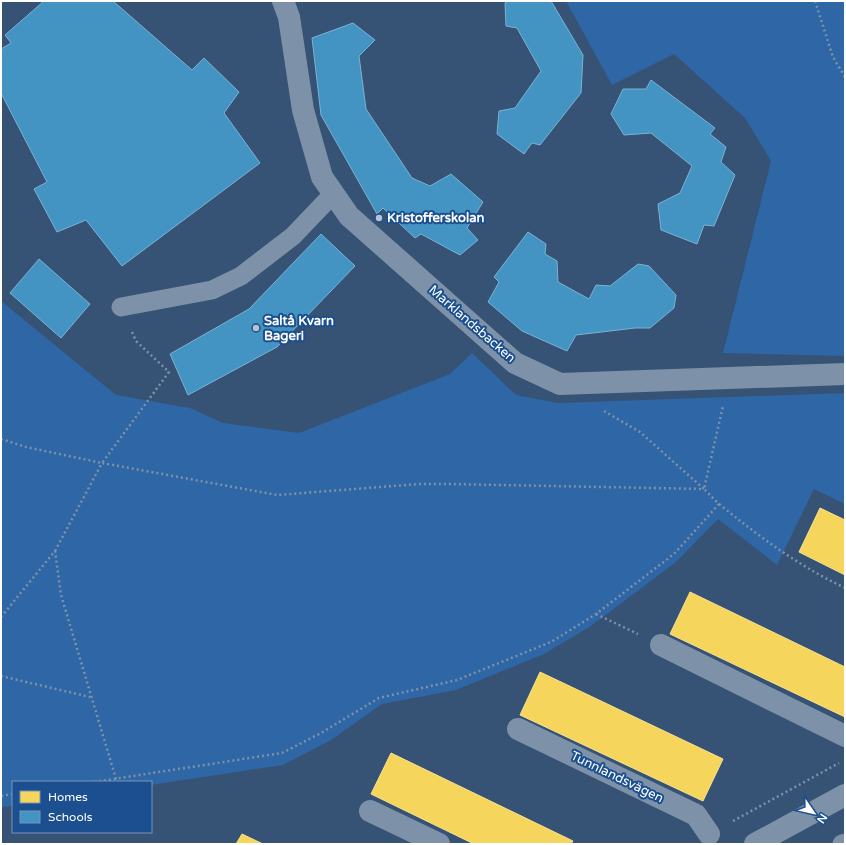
<svg xmlns="http://www.w3.org/2000/svg" width="846" height="845" viewBox="0 0 846 845" font-family="'Varela Round',sans-serif">
	<style>
		.green { fill: #2f66a5 }
		.homes { fill: #f6d55c; stroke: #f9e28d }
		.schools { fill: #4393c3; stroke: #7bb3d5 }
		.lines { fill: none; stroke-linecap: round; stroke-linejoin: round }
		.path { stroke: #7d92a8; stroke-width: 2.5; stroke-dasharray: 2 3; stroke-linecap: butt }
		.service { stroke: #7d92a8; stroke-width: 19 }
		.minor { stroke: #7d92a8; stroke-width: 22 }
		.tertiary { stroke: #7d92a8; stroke-width: 22 }
		.poi-dot { fill: #b9c2ce; stroke: #1b4f8f; stroke-width: 1.5 }
		.labels { text-anchor: middle; dominant-baseline: central; stroke-width: 4; stroke-linejoin: round; paint-order: stroke }
		.poi-label { font-size: 13px; font-weight: bold; fill: #fff; stroke: #1b4f8f; text-anchor: start }
		.street-label { font-size: 13px; fill: #fff; stroke: #1b4f8f }
	</style>
	<rect width="100%" height="100%" fill="#365274"/>
	<g class="green">
		<path d="M 566,1 L 845,1 L 845,356 L 723,353 L 771,161 L 745,118 L 674,54 L 612,85 Z"/>
		<path d="M 1,301 L 116,395 L 190,408 L 223,423 L 299,433 L 450,374 L 472,353 L 516,395 L 558,403 L 845,393 L 845,504 L 814,489 L 777,565 L 718,519 L 676,562 L 591,626 L 544,654 L 456,690 L 382,704 L 331,740 L 283,765 L 151,785 L 151,782 L 13,782 L 13,806 L 1,807 Z"/>
	</g>
	<g class="homes">
		<path d="M 820,508 L 845,520 L 845,575 L 799,552 Z"/>
		<path d="M 690,592 L 845,667 L 845,717 L 670,634 Z"/>
		<path d="M 540,672 L 723,759 L 703,801 L 520,715 Z"/>
		<path d="M 391,753 L 573,841 L 571,844 L 474,844 L 371,794 Z"/>
		<path d="M 242,834 L 263,844 L 236,844 Z"/>
	</g>
	<g class="schools">
		<path d="M 44,1 L 113,1 L 192,70 L 204,58 L 239,92 L 224,113 L 260,163 L 122,266 L 86,220 L 57,232 L 34,189 L 47,182 L 1,93 L 1,49 L 11,43 L 5,35 Z"/>
		<path d="M 509,1 L 551,1 L 583,55 L 581,93 L 540,145 L 532,143 L 524,154 L 497,134 L 499,111 L 515,108 L 541,71 L 517,28 L 506,26 L 505,3 Z"/>
		<path d="M 353,23 L 375,40 L 359,56 L 366,109 L 412,178 L 430,186 L 451,174 L 483,202 L 467,228 L 478,240 L 460,255 L 421,234 L 415,238 L 383,208 L 377,214 L 321,115 L 312,38 Z"/>
		<path d="M 651,80 L 715,128 L 710,134 L 726,147 L 721,162 L 735,175 L 714,226 L 704,225 L 697,244 L 661,230 L 658,204 L 680,193 L 692,166 L 651,133 L 624,135 L 611,114 L 623,89 L 646,89 Z"/>
		<path d="M 528,232 L 546,244 L 545,254 L 557,261 L 558,282 L 589,299 L 596,285 L 610,286 L 638,264 L 649,266 L 676,295 L 674,308 L 650,328 L 635,328 L 576,335 L 567,351 L 522,331 L 488,302 L 499,282 L 494,277 Z"/>
		<path d="M 321,234 L 355,266 L 277,347 L 188,395 L 170,354 L 249,309 Z"/>
		<path d="M 39,259 L 90,304 L 61,338 L 10,293 Z"/>
	</g>
	<g class="lines">
		<g class="path">
			<path d="M 815,1 L 833,57 L 845,77"/>
			<path d="M 604,411 L 640,432 L 704,489"/>
			<path d="M 1,439 L 26,447 L 102,463 L 169,372 L 136,341 L 132,332"/>
			<path d="M 719,504 C 760,537 797,565 845,588"/>
			<path d="M 55,551 L 102,463 L 277,495 L 419,484 L 449,484 L 704,489"/>
			<path d="M 596,614 L 638,634"/>
			<path d="M 1,617 L 55,551 L 61,595 L 116,779"/>
			<path d="M 1,676 L 90,697"/>
			<path d="M 94,782 L 282,753 L 321,733 L 379,698 L 457,680 L 551,642 L 596,614 L 674,554 L 719,504 L 704,489 L 723,406"/>
			<path d="M 1,796 L 13,794"/>
			<path d="M 733,821 L 839,763"/>
		</g>
		<g class="service">
			<path d="M 121,307 L 212,290 L 241,276 L 293,236 L 334,193"/>
			<path d="M 842,844 L 845,843"/>
		</g>
		<g class="minor">
			<path d="M 283,1 L 289,17 L 303,110 L 322,177 L 349,216 L 515,363 L 560,384 L 845,374"/>
			<path d="M 661,645 L 845,736"/>
			<path d="M 518,729 L 696,815 L 709,834"/>
			<path d="M 370,811 L 439,844"/>
		</g>
		<path class="tertiary" d="M 755,844 L 845,795"/>
	</g>
	<g class="poi-dot">
		<circle cx="379" cy="218" r="4"/>
		<circle cx="256" cy="328" r="4"/>
	</g>
	<g class="labels">
		<g class="poi-label">
			<text x="387" y="218">Kristofferskolan</text>
			<text x="264" y="321">Saltå Kvarn<tspan x="264" dy="15">Bageri</tspan></text>
		</g>
		<g class="street-label">
			<text transform="translate(472 324) rotate(41)">Marklandsbacken</text>
			<text transform="translate(617 777) rotate(26)">Tunnlandsvägen</text>
		</g>
	</g>
	<rect width="846" height="845" fill="none" stroke="#ffffff" stroke-width="4"/>
	<rect x="12" y="781" width="140" height="52" fill="#1b4f8f" stroke="#7695bc"/>
	<rect x="20" y="791" width="20" height="12" fill="#f6d55c" stroke="#7695bc"/>
	<text x="48" y="801" font-size="12" fill="#ffffff">Homes</text>
	<rect x="20" y="811" width="20" height="12" fill="#4393c3" stroke="#7695bc"/>
	<text x="48" y="821" font-size="12" fill="#ffffff">Schools</text>
	<g transform="translate(814 813) rotate(124)" stroke="#1b4f8f" stroke-width="3" paint-order="stroke">
	<path d="M0-3L7 15L0 10L-7 15Z" fill="#ffffff"/>
	<text y="-6" font-size="11" font-weight="bold" text-anchor="middle" fill="#ffffff">N</text>
	</g>
</svg>
